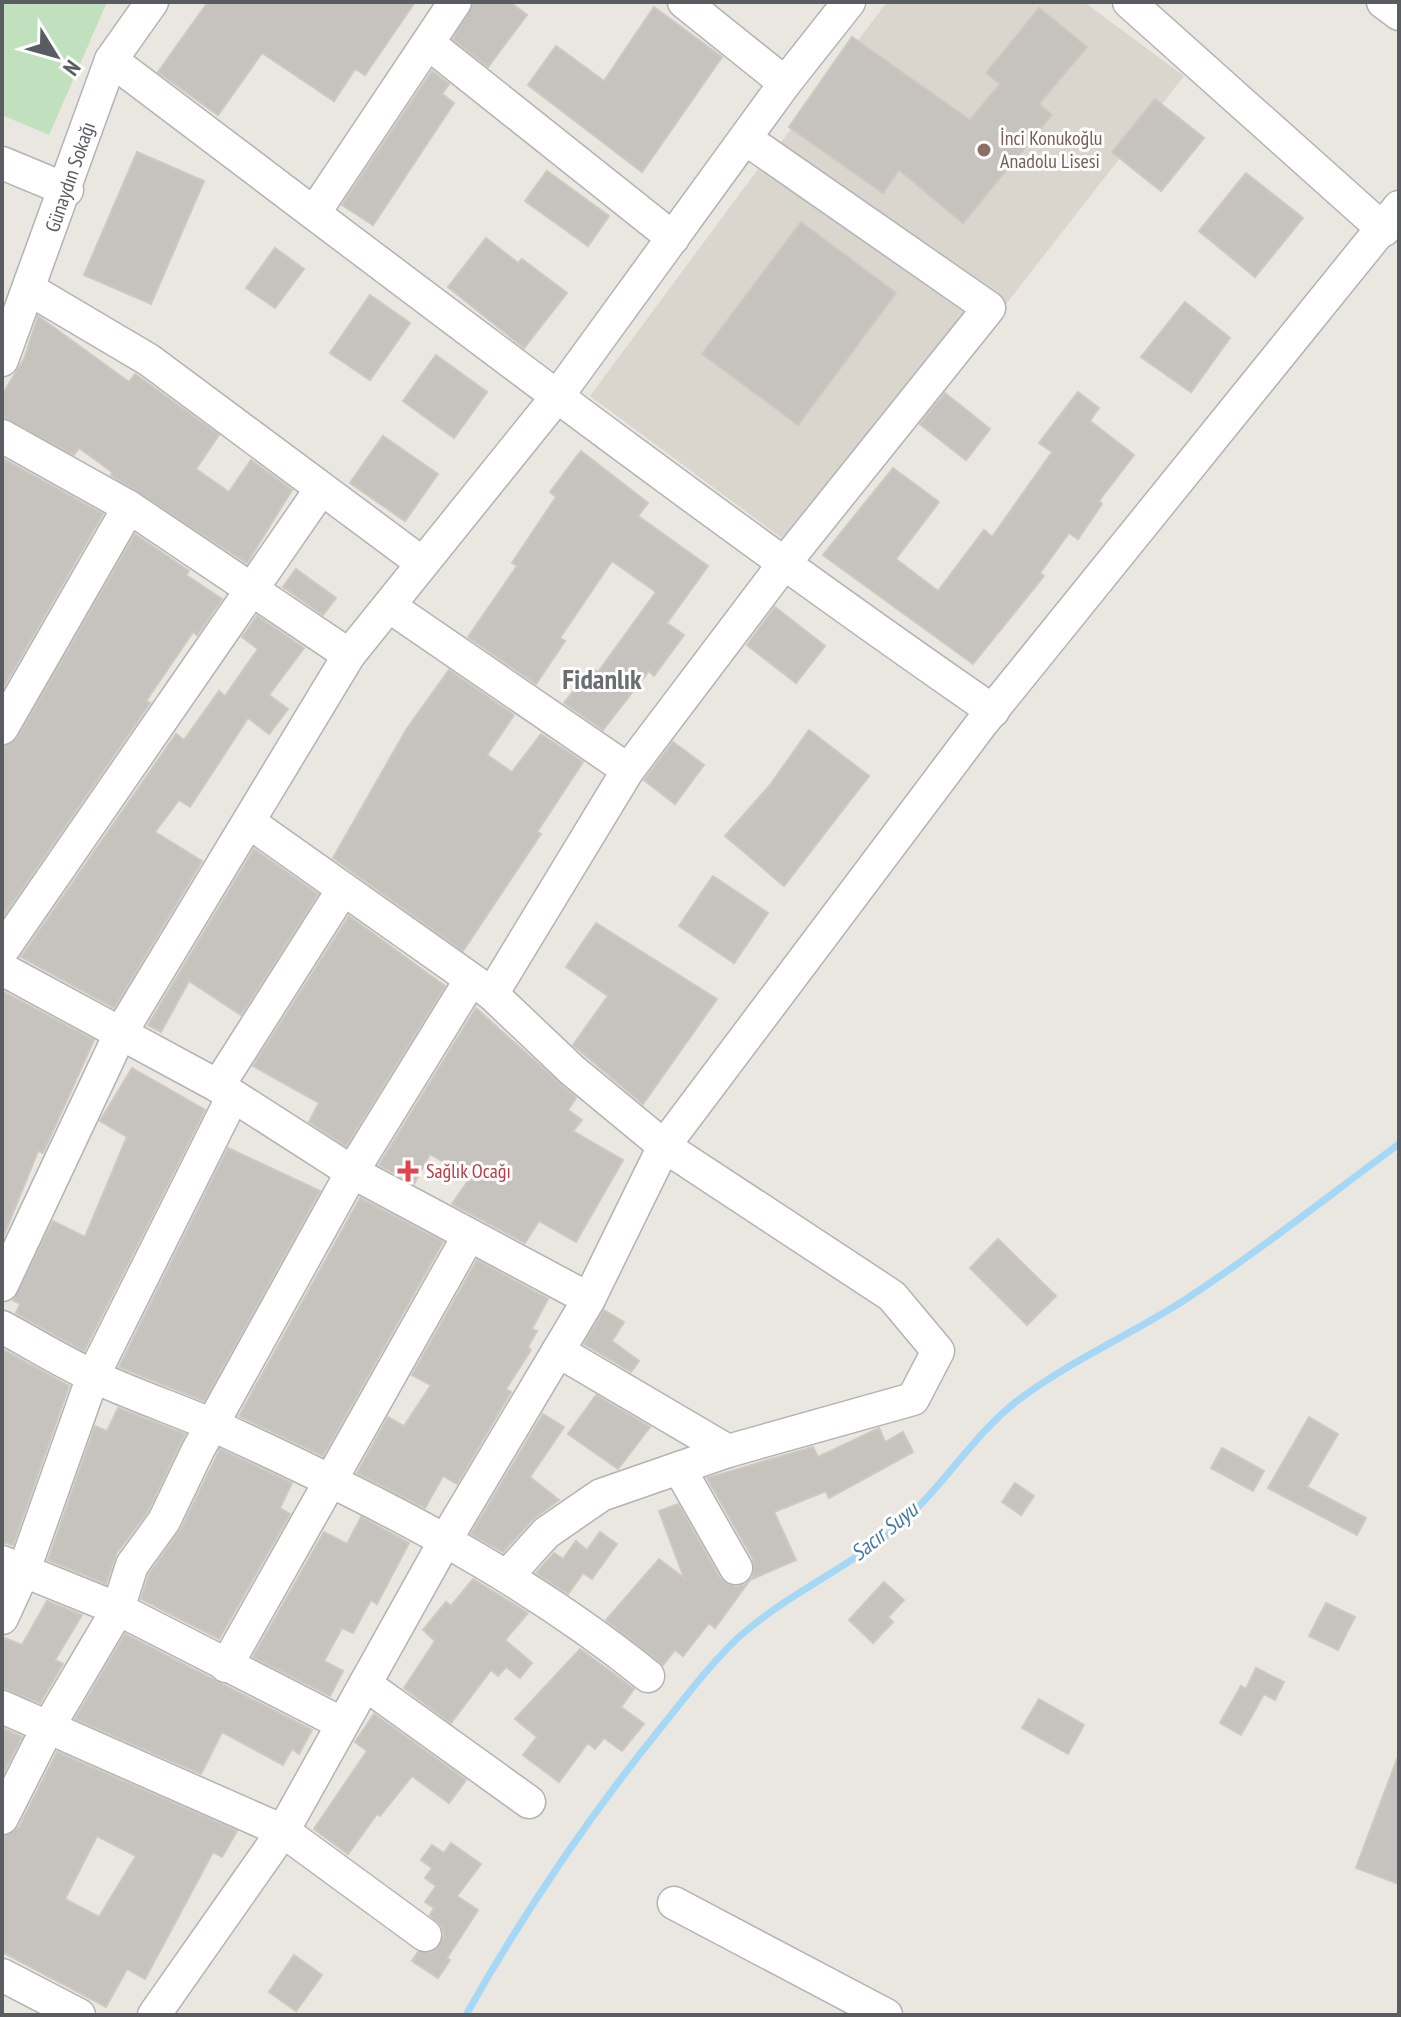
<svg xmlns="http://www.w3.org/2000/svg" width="1401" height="2017" viewBox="0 0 1401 2017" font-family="'PT Sans Narrow',sans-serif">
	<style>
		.education { fill: #dad6ce }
		.green { fill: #c0e0be }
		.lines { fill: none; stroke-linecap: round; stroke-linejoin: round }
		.stream { stroke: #a5d7f6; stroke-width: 7 }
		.building { fill: #c6c2be; stroke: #cec9bf; stroke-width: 2; fill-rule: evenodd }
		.minor-casing { stroke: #b1b3b7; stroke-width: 35 }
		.minor { stroke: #fff; stroke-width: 32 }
		.education-dot { fill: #8d6e63; stroke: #fff; stroke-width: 3 }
		.health-dot { fill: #e0444e; stroke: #fff; stroke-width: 3 }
		.labels { text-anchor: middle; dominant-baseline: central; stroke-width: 6; stroke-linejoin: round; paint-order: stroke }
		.education-label { font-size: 20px; fill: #785e54; stroke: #fff; text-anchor: start }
		.street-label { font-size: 20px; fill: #595c60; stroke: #fff }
		.health-label { font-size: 20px; fill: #be3a42; stroke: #fff; text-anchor: start }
		.water-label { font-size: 22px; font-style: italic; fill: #4579a5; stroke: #fff }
		.district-label { font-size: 28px; font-weight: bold; fill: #6a6e71; stroke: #fff }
	</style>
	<rect width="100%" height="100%" fill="#eae7e0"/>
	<g class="education">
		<path d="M 887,2 L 1084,2 L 1184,76 L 1006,304 L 779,145 Z"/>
		<path d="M 758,169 L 969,313 L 791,545 L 590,396 Z"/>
	</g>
	<path class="green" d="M 2,2 L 107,2 L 49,135 L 2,115 Z"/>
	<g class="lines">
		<path class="stream" d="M 466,2015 C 524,1912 589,1816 663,1725 C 688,1694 711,1663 740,1636 C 791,1591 854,1566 905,1520 C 947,1482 975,1432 1021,1398 C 1072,1360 1130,1335 1183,1301 C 1258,1252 1327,1197 1399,1144"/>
	</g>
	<g class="building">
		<path d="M 208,2 L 415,2 L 365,75 L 355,69 L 334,101 L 262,53 L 218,115 L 158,72 Z"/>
		<path d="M 474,2 L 510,2 L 527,15 L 488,67 L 453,39 Z"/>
		<path d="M 654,7 L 722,57 L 642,172 L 528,85 L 556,46 L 604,81 Z"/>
		<path d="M 1039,8 L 1087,47 L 1039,104 L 1052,115 L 963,223 L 899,170 L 883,193 L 789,127 L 852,37 L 970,120 L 1000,84 L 986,73 Z"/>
		<path d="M 432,71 L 449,84 L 442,94 L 454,103 L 373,225 L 342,205 Z"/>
		<path d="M 1155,99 L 1204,138 L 1161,191 L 1112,152 Z"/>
		<path d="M 137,152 L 204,181 L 151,304 L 84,275 Z"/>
		<path d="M 547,171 L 609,216 L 588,246 L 525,201 Z"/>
		<path d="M 1246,173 L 1303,218 L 1255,277 L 1199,231 Z"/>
		<path d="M 801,222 L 896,293 L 798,425 L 702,354 Z"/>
		<path d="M 486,238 L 518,263 L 522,259 L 567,293 L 524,348 L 448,287 Z"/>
		<path d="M 275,248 L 304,269 L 275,308 L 246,288 Z"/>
		<path d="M 370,295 L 410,323 L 370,380 L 330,353 Z"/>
		<path d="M 1185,302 L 1230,338 L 1191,392 L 1141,357 Z"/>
		<path d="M 38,316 L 129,382 L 135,374 L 138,376 L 219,435 L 196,469 L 229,492 L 251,460 L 292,490 L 247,563 L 111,475 L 112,472 L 79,448 L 74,455 L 2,417 L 2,395 L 24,359 Z"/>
		<path d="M 436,355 L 487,392 L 454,438 L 403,401 Z"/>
		<path d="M 1078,392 L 1099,408 L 1090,421 L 1134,455 L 1099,501 L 1102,504 L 1078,539 L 1069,533 L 1040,573 L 1044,576 L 973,664 L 823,555 L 893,468 L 939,502 L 896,559 L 938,591 L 984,530 L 992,537 L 1052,452 L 1039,443 Z"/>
		<path d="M 945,393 L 990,429 L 966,460 L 920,424 Z"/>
		<path d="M 383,436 L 438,474 L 405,521 L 350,483 Z"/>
		<path d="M 581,451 L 648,503 L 638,516 L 708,566 L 667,623 L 684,635 L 654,676 L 649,671 L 603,730 L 564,703 L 592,668 L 598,672 L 656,592 L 612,561 L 560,638 L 565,641 L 536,684 L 468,637 L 517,566 L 512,563 L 556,497 L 550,492 Z"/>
		<path d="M 2,458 L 103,514 L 2,690 Z"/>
		<path d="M 135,534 L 189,571 L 186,575 L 222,599 L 197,635 L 193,632 L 146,701 L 150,703 L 2,918 L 2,747 L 18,737 Z"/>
		<path d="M 296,569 L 336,598 L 323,615 L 283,587 Z"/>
		<path d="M 775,607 L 825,646 L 796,683 L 747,645 Z"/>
		<path d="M 257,616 L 304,648 L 269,695 L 288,709 L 269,734 L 248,718 L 190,807 L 179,800 L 155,832 L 202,861 L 114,1008 L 21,957 L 176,734 L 184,740 L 219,691 L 225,696 L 258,649 L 242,637 Z"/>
		<path d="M 449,670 L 514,715 L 487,755 L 512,772 L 541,734 L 583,762 L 537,832 L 541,834 L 463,951 L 333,858 L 406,730 Z"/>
		<path d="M 809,730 L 869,776 L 784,886 L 725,836 L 770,785 Z"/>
		<path d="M 673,742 L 704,765 L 675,804 L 644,780 Z"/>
		<path d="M 254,849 L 318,894 L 241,1015 L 189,981 L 161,1032 L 148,1025 Z"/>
		<path d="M 713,876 L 768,913 L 734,963 L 679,926 Z"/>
		<path d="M 349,916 L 445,986 L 346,1146 L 309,1122 L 319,1103 L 253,1066 Z"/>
		<path d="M 596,923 L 717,999 L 643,1104 L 573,1045 L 608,996 L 566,967 Z"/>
		<path d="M 2,991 L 94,1040 L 43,1153 L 38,1151 L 2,1240 Z"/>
		<path d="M 476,1008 L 576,1098 L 568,1110 L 582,1120 L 573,1131 L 623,1160 L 576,1242 L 539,1221 L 525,1243 L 452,1204 L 470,1178 L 430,1154 L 414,1184 L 379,1165 Z"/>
		<path d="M 132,1068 L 205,1110 L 84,1351 L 16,1313 L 20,1304 L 13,1300 L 53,1221 L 85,1237 L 127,1137 L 100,1121 Z"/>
		<path d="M 228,1148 L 320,1191 L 204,1401 L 119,1367 Z"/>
		<path d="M 360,1198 L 443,1242 L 323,1456 L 239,1416 Z"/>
		<path d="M 998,1239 L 1056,1296 L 1027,1325 L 970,1268 Z"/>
		<path d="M 477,1260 L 548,1299 L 532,1329 L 537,1331 L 528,1347 L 531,1350 L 506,1389 L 511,1392 L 457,1484 L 443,1476 L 425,1508 L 357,1473 L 388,1417 L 404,1426 L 431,1385 L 412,1375 Z"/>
		<path d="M 604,1310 L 624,1322 L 612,1341 L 639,1361 L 631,1372 L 584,1344 Z"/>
		<path d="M 2,1349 L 69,1386 L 13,1545 L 2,1542 Z"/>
		<path d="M 596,1395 L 650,1427 L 618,1469 L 568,1434 Z"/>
		<path d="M 118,1408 L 185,1434 L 148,1511 L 116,1554 L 106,1584 L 48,1560 L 95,1426 L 107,1431 Z"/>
		<path d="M 543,1414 L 564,1427 L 530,1477 L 559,1500 L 532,1520 L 503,1552 L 471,1534 Z"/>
		<path d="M 1309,1417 L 1338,1434 L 1307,1487 L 1366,1518 L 1357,1535 L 1268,1488 Z"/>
		<path d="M 879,1428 L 885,1442 L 903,1432 L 913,1452 L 829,1498 L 826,1491 L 774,1512 L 796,1560 L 750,1580 L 715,1628 L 709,1623 L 683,1656 L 675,1650 L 663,1665 L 606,1620 L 659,1559 L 684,1578 L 659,1511 L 678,1504 L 720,1578 L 735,1587 L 745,1585 L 753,1577 L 753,1559 L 707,1478 L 813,1447 L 818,1457 Z"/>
		<path d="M 1222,1448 L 1264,1471 L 1253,1491 L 1211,1468 Z"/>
		<path d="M 220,1449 L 292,1483 L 280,1508 L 290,1514 L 219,1639 L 141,1599 L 149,1574 L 181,1529 Z"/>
		<path d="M 1015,1483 L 1034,1496 L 1021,1515 L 1002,1502 Z"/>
		<path d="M 361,1517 L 409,1543 L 377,1604 L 371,1600 L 353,1633 L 342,1628 L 324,1661 L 343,1671 L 330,1696 L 253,1657 L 324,1532 L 347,1544 Z"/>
		<path d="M 600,1532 L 617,1544 L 592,1579 L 583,1573 L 568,1594 L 536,1573 L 554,1553 L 563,1559 L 576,1541 L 587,1550 Z"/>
		<path d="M 473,1579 L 528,1613 L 505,1640 L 532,1663 L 520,1678 L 506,1667 L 498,1676 L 491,1670 L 451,1723 L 404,1688 L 435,1641 L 423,1630 L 446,1602 L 451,1606 Z"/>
		<path d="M 884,1582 L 904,1600 L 888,1617 L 893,1622 L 873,1643 L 849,1620 Z"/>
		<path d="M 47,1601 L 82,1615 L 55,1660 L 63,1664 L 40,1703 L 2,1688 L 2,1637 L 22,1645 Z"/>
		<path d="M 1326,1603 L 1355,1617 L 1338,1650 L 1309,1636 Z"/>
		<path d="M 125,1634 L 312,1730 L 299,1754 L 292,1749 L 283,1765 L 222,1732 L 201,1774 L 75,1719 Z"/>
		<path d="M 580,1649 L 634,1689 L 621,1707 L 644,1724 L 622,1751 L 604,1738 L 595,1749 L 588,1743 L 559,1782 L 523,1755 L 537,1737 L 515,1719 Z"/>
		<path d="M 1256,1668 L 1284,1682 L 1275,1700 L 1264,1694 L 1241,1735 L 1220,1723 L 1241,1686 L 1246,1689 Z"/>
		<path d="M 1039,1699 L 1084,1725 L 1068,1754 L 1022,1728 Z"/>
		<path d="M 374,1714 L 466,1780 L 449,1803 L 412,1776 L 380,1816 L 377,1814 L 348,1854 L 314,1829 L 367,1751 L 355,1742 Z"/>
		<path d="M 2,1728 L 22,1737 L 2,1776 Z"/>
		<path d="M 57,1752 L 237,1831 L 222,1857 L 213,1852 L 145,1979 L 127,1969 L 106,2007 L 2,1952 L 2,1837 L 19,1827 ZM 97,1836 L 136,1856 L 99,1917 L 65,1899 Z"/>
		<path d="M 1397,1759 L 1399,1759 L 1399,1884 L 1356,1868 Z"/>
		<path d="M 451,1843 L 481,1864 L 457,1896 L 478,1910 L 447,1958 L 450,1960 L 438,1978 L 412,1961 L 418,1952 L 433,1952 L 444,1936 L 442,1927 L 430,1915 L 434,1908 L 425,1902 L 436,1886 L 425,1878 L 432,1868 L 421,1860 L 432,1845 L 444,1853 Z"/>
		<path d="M 294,1955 L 322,1975 L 296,2011 L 269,1992 Z"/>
	</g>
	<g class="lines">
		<g class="minor-casing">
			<g id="minor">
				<path d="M 684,2 L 785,83"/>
				<path d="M 1129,2 L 1384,230"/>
				<path d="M 1383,2 L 1399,14"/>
				<path d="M 428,43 L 673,238"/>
				<path d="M 111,60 C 403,280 692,503 993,711"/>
				<path d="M 2,163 L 67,190"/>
				<path d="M 314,213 L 455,2"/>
				<path d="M 29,289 L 149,360 L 422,563"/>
				<path d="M 2,360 L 111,60 L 152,2"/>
				<path d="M 2,436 L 129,507 L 349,655"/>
				<path d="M 389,606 L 628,770"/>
				<path d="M 2,728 L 129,507"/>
				<path d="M 249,822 L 492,994 L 572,1070 L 664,1146 L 892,1296 L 938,1351 L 913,1399 L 728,1451 L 601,1495 L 546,1533 L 508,1575"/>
				<path d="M 2,951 L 321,489"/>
				<path d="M 2,969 L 218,1086 L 352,1172 L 589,1299"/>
				<path d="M 492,994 L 628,770 L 783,565 L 989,308 L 746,139"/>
				<path d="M 218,1086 L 342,891"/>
				<path d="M 2,1285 L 120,1034 L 349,655 L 556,398 L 785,83 L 849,2"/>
				<path d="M 2,1327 C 32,1343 62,1362 93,1376 C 133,1395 176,1409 217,1427 C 369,1497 517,1570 648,1676"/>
				<path d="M 558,1351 L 728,1451"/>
				<path d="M 679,1468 L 736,1568"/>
				<path d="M 2,1562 L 118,1609 L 341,1723"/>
				<path d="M 2,1618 L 24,1570 L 93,1376 L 233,1096"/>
				<path d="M 226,1666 L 468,1237"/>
				<path d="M 365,1684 L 529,1802"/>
				<path d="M 2,1707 L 283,1831 L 425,1935"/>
				<path d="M 2,1818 L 47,1729 L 118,1609 L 132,1565 L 164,1521 L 198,1450 L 352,1172 L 470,981"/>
				<path d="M 674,1903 L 886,2015"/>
				<path d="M 2,1975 L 79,2015"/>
				<path d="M 154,2015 L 283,1831 L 446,1539 L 589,1299 L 664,1146 L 982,723 L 1399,207"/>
			</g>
		</g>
		<use href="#minor" class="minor"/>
	</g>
	<circle class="education-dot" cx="984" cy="150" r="8"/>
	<path class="health-dot" d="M404 1159h8v8h8v8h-8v8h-8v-8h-8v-8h8z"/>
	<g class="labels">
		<g class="education-label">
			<text x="1000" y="138">İnci Konukoğlu<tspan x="1000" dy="23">Anadolu Lisesi</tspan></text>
		</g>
		<g class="street-label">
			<text transform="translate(70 177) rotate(-71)">Günaydın Sokağı</text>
		</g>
		<g class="health-label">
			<text x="426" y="1171">Sağlık Ocağı</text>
		</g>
		<g class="water-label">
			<text transform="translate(884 1531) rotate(-39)">Sacır Suyu</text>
		</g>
		<g class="district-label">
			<text x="602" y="678">Fidanlık</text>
		</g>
	</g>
	<rect width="1401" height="2017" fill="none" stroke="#595c60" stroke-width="8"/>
	<g transform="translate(56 56) rotate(127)" stroke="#ffffff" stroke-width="6" paint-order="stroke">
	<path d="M0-6L14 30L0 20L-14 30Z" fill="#595c60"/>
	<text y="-12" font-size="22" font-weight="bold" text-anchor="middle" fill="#595c60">N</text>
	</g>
</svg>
